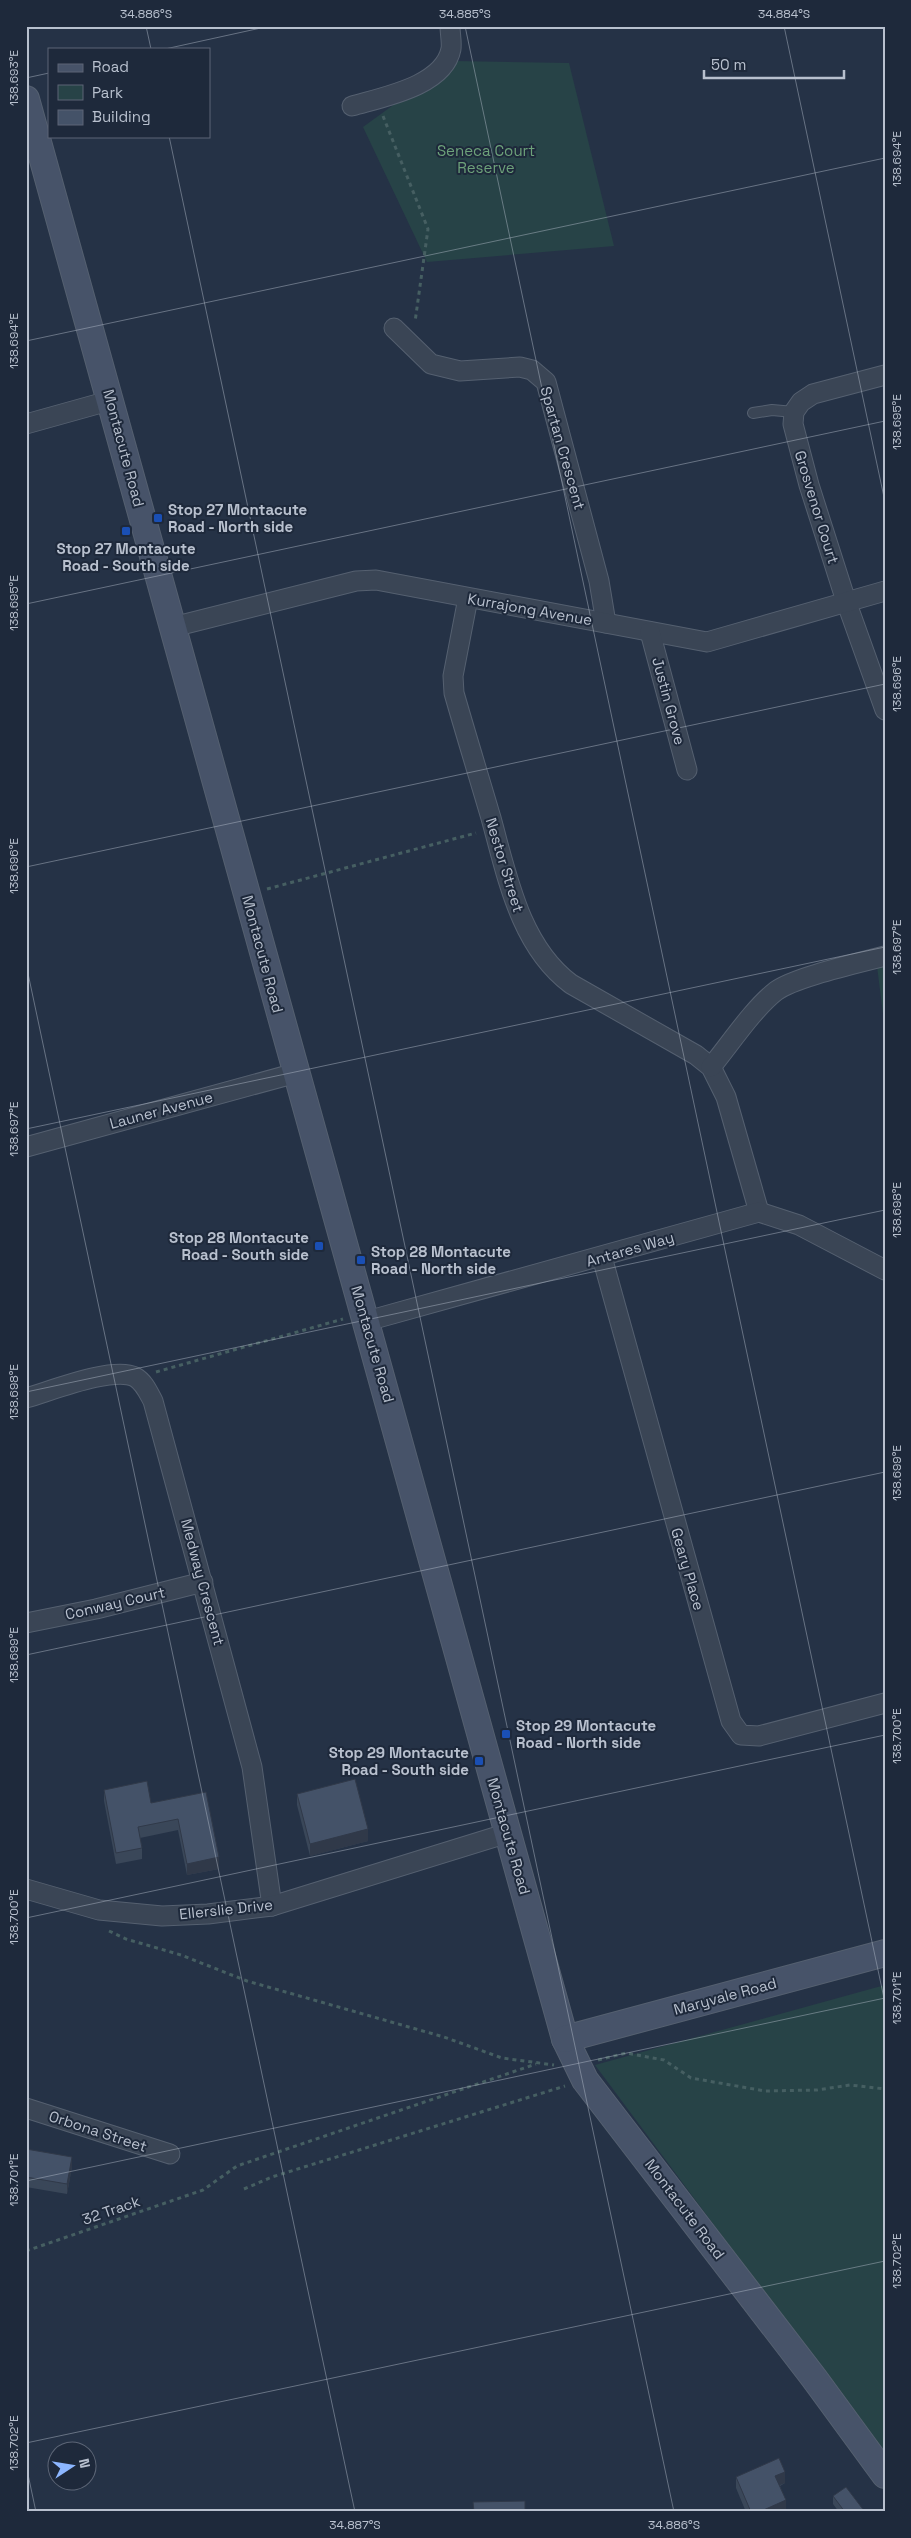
<svg xmlns="http://www.w3.org/2000/svg" width="911" height="2538" viewBox="0 0 911 2538" font-family="'Space Grotesk',sans-serif">
	<style>
		.green { fill: #274347 }
		.lines { fill: none; stroke-linecap: round; stroke-linejoin: round }
		.service-casing { stroke: #556070; stroke-width: 12 }
		.minor-casing { stroke: #556070; stroke-width: 21 }
		.secondary-casing { stroke: #556070; stroke-width: 28 }
		.path { stroke: #465f62; stroke-width: 3; stroke-dasharray: 4 4; stroke-linecap: butt }
		.service { stroke: #3a4555; stroke-width: 10 }
		.minor { stroke: #3a4555; stroke-width: 19 }
		.secondary { stroke: #475369; stroke-width: 26 }
		.wall { fill: #3a4759 }
		.shaded-wall { fill: #303949 }
		.building { fill: #445268; stroke: #303949 }
		.ticks { fill: none; stroke: #b8c0ce; stroke-width: 1; stroke-opacity: 0.45 }
		.transit-dot { fill: #1a4fb4; stroke: #1e293b; stroke-width: 2 }
		.labels { text-anchor: middle; dominant-baseline: central; stroke-width: 4; stroke-linejoin: round; paint-order: stroke }
		.park-label { font-size: 15px; fill: #6da27a; stroke: #1e293b }
		.street-label { font-size: 15px; fill: #b8c0ce; stroke: #1e293b }
		.poi-label { font-size: 15px; font-weight: bold; fill: #b8c0ce; stroke: #1e293b; text-anchor: start }
		.neatline { fill: none; stroke: #b8c0ce; stroke-width: 2 }
		.ticks-label { font-size: 12px; text-anchor: middle; fill: #b8c0ce }
	</style>
	<rect width="100%" height="100%" fill="#253246"/>
	<g class="green">
		<path d="M 454,61 L 569,63 L 614,246 L 427,262 L 363,127 Z"/>
		<path d="M 885,956 L 885,1030 L 876,958 Z"/>
		<path d="M 885,1985 L 885,2455 L 595,2065 Z"/>
	</g>
	<g class="lines">
		<g class="service-casing">
			<path id="service" d="M 753,413 L 772,410 L 794,412"/>
		</g>
		<g class="minor-casing">
			<g id="minor">
				<path d="M 352,106 C 383,97 444,86 451,49 C 452,43 450,33 450,26"/>
				<path d="M 394,328 L 431,364 L 460,371 L 520,367 L 532,370 L 546,382 L 599,581 L 606,623"/>
				<path d="M 885,375 L 813,394 L 801,402 L 794,412 L 793,424 L 809,485 L 846,601 L 885,710"/>
				<path d="M 26,424 L 112,400"/>
				<path d="M 468,598 L 453,676 L 454,693 C 466,735 479,777 491,818 C 507,876 520,946 571,984 L 696,1055 L 711,1067 L 726,1097 L 759,1212"/>
				<path d="M 173,627 L 356,581 L 376,580 L 707,642 L 885,591"/>
				<path d="M 650,632 L 687,770"/>
				<path d="M 711,1067 C 730,1044 753,1009 776,991 C 795,977 859,963 885,956"/>
				<path d="M 26,1147 L 296,1073"/>
				<path d="M 602,1257 L 731,1721 L 741,1735 L 759,1736 L 885,1703"/>
				<path d="M 367,1321 L 759,1212 L 799,1225 L 885,1270"/>
				<path d="M 26,1398 C 51,1391 113,1366 135,1377 C 144,1382 148,1392 153,1401 L 252,1767 L 272,1906"/>
				<path d="M 26,1623 L 96,1609 L 203,1582"/>
				<path d="M 26,1889 L 99,1910 L 162,1916 L 208,1914 L 272,1906 L 508,1833"/>
				<path d="M 26,2108 L 170,2154"/>
			</g>
		</g>
		<g class="secondary-casing">
			<g id="secondary">
				<path d="M 26,99 L 565,2039 L 585,2080 L 814,2378 L 885,2475"/>
				<path d="M 565,2039 L 885,1953"/>
			</g>
		</g>
		<g class="path">
			<path d="M 383,116 L 428,229 L 415,322"/>
			<path d="M 267,889 L 476,833"/>
			<path d="M 156,1372 L 343,1319"/>
			<path d="M 109,1931 L 126,1939 L 181,1955 L 247,1981 L 444,2037 L 502,2058 L 554,2065"/>
			<path d="M 598,2060 L 626,2053 L 664,2060 L 691,2078 L 765,2091 L 817,2090 L 850,2085 L 885,2089"/>
			<path d="M 244,2189 L 272,2177 L 565,2086"/>
			<path d="M 26,2251 L 203,2190 L 237,2166 L 536,2064"/>
		</g>
		<use href="#service" class="service"/>
		<use href="#minor" class="minor"/>
		<use href="#secondary" class="secondary"/>
	</g>
	<g class="wall">
		<path d="M 104,1790 L 151,1803 L 206,1792 L 219,1869 L 187,1875 L 178,1830 L 140,1838 L 142,1848 L 142,1859 L 116,1864 L 104,1801 Z"/>
		<path d="M 297,1794 L 368,1841 L 310,1856 L 297,1805 Z"/>
		<path d="M 26,2149 L 72,2167 L 67,2194 L 26,2187 Z"/>
		<path d="M 736,2477 L 785,2483 L 780,2486 L 786,2511 L 784,2512 L 746,2512 L 736,2488 Z"/>
		<path d="M 833,2496 L 865,2512 L 839,2512 L 833,2504 Z"/>
	</g>
	<g class="shaded-wall">
		<path d="M 368,1829 L 368,1841 L 310,1856 L 310,1844 Z"/>
		<path d="M 219,1857 L 219,1869 L 187,1875 L 187,1864 Z"/>
		<path d="M 72,2157 L 72,2167 L 67,2194 L 67,2184 Z"/>
		<path d="M 785,2472 L 785,2483 L 775,2487 L 775,2476 Z"/>
		<path d="M 786,2500 L 786,2511 L 784,2512 L 759,2512 Z"/>
	</g>
	<g class="building">
		<path d="M 355,1779 L 368,1829 L 310,1844 L 297,1794 Z"/>
		<path d="M 147,1781 L 151,1803 L 206,1792 L 219,1857 L 187,1864 L 178,1819 L 138,1827 L 142,1848 L 116,1853 L 104,1790 Z"/>
		<path d="M 26,2149 L 72,2157 L 67,2184 L 26,2177 Z"/>
		<path d="M 779,2458 L 785,2472 L 775,2476 L 786,2500 L 759,2512 L 751,2512 L 736,2477 Z"/>
		<path d="M 846,2487 L 865,2512 L 845,2512 L 833,2496 Z"/>
		<path d="M 525,2501 L 525,2512 L 474,2512 L 473,2502 Z"/>
	</g>
	<path class="ticks" d="M 146,26 L 151,49M 465,26 L 885,2003M 784,26 L 885,502M 165,49 L 270,26M 26,78 L 49,73M 169,136 L 674,2512M 26,341 L 885,158M 26,604 L 885,421M 26,867 L 885,684M 26,964 L 355,2512M 26,1129 L 885,947M 26,1392 L 885,1210M 26,1655 L 885,1472M 26,1918 L 885,1735M 26,2181 L 885,1998M 26,2443 L 885,2261M 26,2465 L 36,2512"/>
	<g class="transit-dot">
		<rect x="153" y="513" width="10" height="10" rx="2.5"/>
		<rect x="121" y="526" width="10" height="10" rx="2.5"/>
		<rect x="314" y="1241" width="10" height="10" rx="2.5"/>
		<rect x="356" y="1255" width="10" height="10" rx="2.5"/>
		<rect x="501" y="1729" width="10" height="10" rx="2.5"/>
		<rect x="474" y="1756" width="10" height="10" rx="2.5"/>
	</g>
	<g class="labels">
		<g class="park-label">
			<text x="486" y="150">Seneca Court<tspan x="486" dy="17">Reserve</tspan></text>
		</g>
		<g class="street-label">
			<text transform="translate(124 448) rotate(75)">Montacute Road</text>
			<text transform="translate(563 448) rotate(74)">Spartan Crescent</text>
			<text transform="translate(817 507) rotate(73)">Grosvenor Court</text>
			<text transform="translate(530 609) rotate(10)">Kurrajong Avenue</text>
			<text transform="translate(669 701) rotate(75)">Justin Grove</text>
			<text transform="translate(505 865) rotate(73)">Nestor Street</text>
			<text transform="translate(263 954) rotate(75)">Montacute Road</text>
			<text transform="translate(161 1110) rotate(-15)">Launer Avenue</text>
			<text transform="translate(630 1249) rotate(-16)">Antares Way</text>
			<text transform="translate(373 1344) rotate(74)">Montacute Road</text>
			<text transform="translate(688 1569) rotate(74)">Geary Place</text>
			<text transform="translate(203 1582) rotate(75)">Medway Crescent</text>
			<text transform="translate(115 1603) rotate(-13)">Conway Court</text>
			<text transform="translate(509 1836) rotate(74)">Montacute Road</text>
			<text transform="translate(226 1909) rotate(-6)">Ellerslie Drive</text>
			<text transform="translate(725 1996) rotate(-15)">Maryvale Road</text>
			<text transform="translate(98 2131) rotate(18)">Orbona Street</text>
			<text transform="translate(685 2209) rotate(53)">Montacute Road</text>
			<text transform="translate(111 2210) rotate(-19)">32 Track</text>
		</g>
		<g class="poi-label">
			<text x="168" y="509">Stop 27 Montacute<tspan x="168" dy="17">Road - North side</tspan></text>
			<text x="126" y="548" text-anchor="middle">Stop 27 Montacute<tspan x="126" dy="17">Road - South side</tspan></text>
			<text x="309" y="1237" text-anchor="end">Stop 28 Montacute<tspan x="309" dy="17">Road - South side</tspan></text>
			<text x="371" y="1251">Stop 28 Montacute<tspan x="371" dy="17">Road - North side</tspan></text>
			<text x="516" y="1725">Stop 29 Montacute<tspan x="516" dy="17">Road - North side</tspan></text>
			<text x="469" y="1752" text-anchor="end">Stop 29 Montacute<tspan x="469" dy="17">Road - South side</tspan></text>
		</g>
	</g>
	<rect width="911" height="2538" fill="none" stroke="#1e293b" stroke-width="55"/>
	<rect x="48" y="48" width="162" height="90" fill="#1e293b" stroke="#5c6576"/>
	<rect x="58" y="64" width="25" height="8" fill="#475369" stroke="#5c6576"/>
	<text x="92" y="72" font-size="15" fill="#b8c0ce">Road</text>
	<rect x="58" y="85" width="25" height="15" fill="#274347" stroke="#5c6576"/>
	<text x="92" y="98" font-size="15" fill="#b8c0ce">Park</text>
	<rect x="58" y="110" width="25" height="15" fill="#445268" stroke="#5c6576"/>
	<text x="92" y="122" font-size="15" fill="#b8c0ce">Building</text>
	<g transform="translate(72 2466) rotate(78)"><circle r="24" fill="#1e293b" stroke="#5c6576"/>
	<path d="M0-4L9 19L0 12L-9 19Z" fill="#8cb6ff"/>
	<text y="-8" font-size="14" font-weight="bold" text-anchor="middle" fill="#b8c0ce">N</text>
	</g>
	<path d="M704 70v8h140v-8" fill="none" stroke="#b8c0ce" stroke-width="2.5"/>
	<text x="711" y="70" font-size="15" fill="#b8c0ce" stroke="#1e293b" stroke-width="4" paint-order="stroke">50 m</text>
	<rect x="28" y="28" width="856" height="2482" class="neatline"/>
	<g class="ticks-label">
		<text x="146" y="18">34.886°S</text>
		<text x="465" y="18">34.885°S</text>
		<text x="784" y="18">34.884°S</text>
		<text transform="translate(14 78) rotate(-90)" y="4">138.693°E</text>
		<text transform="translate(897 159) rotate(-90)" y="4">138.694°E</text>
		<text transform="translate(14 341) rotate(-90)" y="4">138.694°E</text>
		<text transform="translate(897 422) rotate(-90)" y="4">138.695°E</text>
		<text transform="translate(14 603) rotate(-90)" y="4">138.695°E</text>
		<text transform="translate(897 684) rotate(-90)" y="4">138.696°E</text>
		<text transform="translate(14 866) rotate(-90)" y="4">138.696°E</text>
		<text transform="translate(897 947) rotate(-90)" y="4">138.697°E</text>
		<text transform="translate(14 1129) rotate(-90)" y="4">138.697°E</text>
		<text transform="translate(897 1210) rotate(-90)" y="4">138.698°E</text>
		<text transform="translate(14 1392) rotate(-90)" y="4">138.698°E</text>
		<text transform="translate(897 1473) rotate(-90)" y="4">138.699°E</text>
		<text transform="translate(14 1655) rotate(-90)" y="4">138.699°E</text>
		<text transform="translate(897 1736) rotate(-90)" y="4">138.700°E</text>
		<text transform="translate(14 1917) rotate(-90)" y="4">138.700°E</text>
		<text transform="translate(897 1998) rotate(-90)" y="4">138.701°E</text>
		<text transform="translate(14 2180) rotate(-90)" y="4">138.701°E</text>
		<text transform="translate(897 2261) rotate(-90)" y="4">138.702°E</text>
		<text transform="translate(14 2443) rotate(-90)" y="4">138.702°E</text>
		<text x="355" y="2529">34.887°S</text>
		<text x="674" y="2529">34.886°S</text>
	</g>
</svg>
